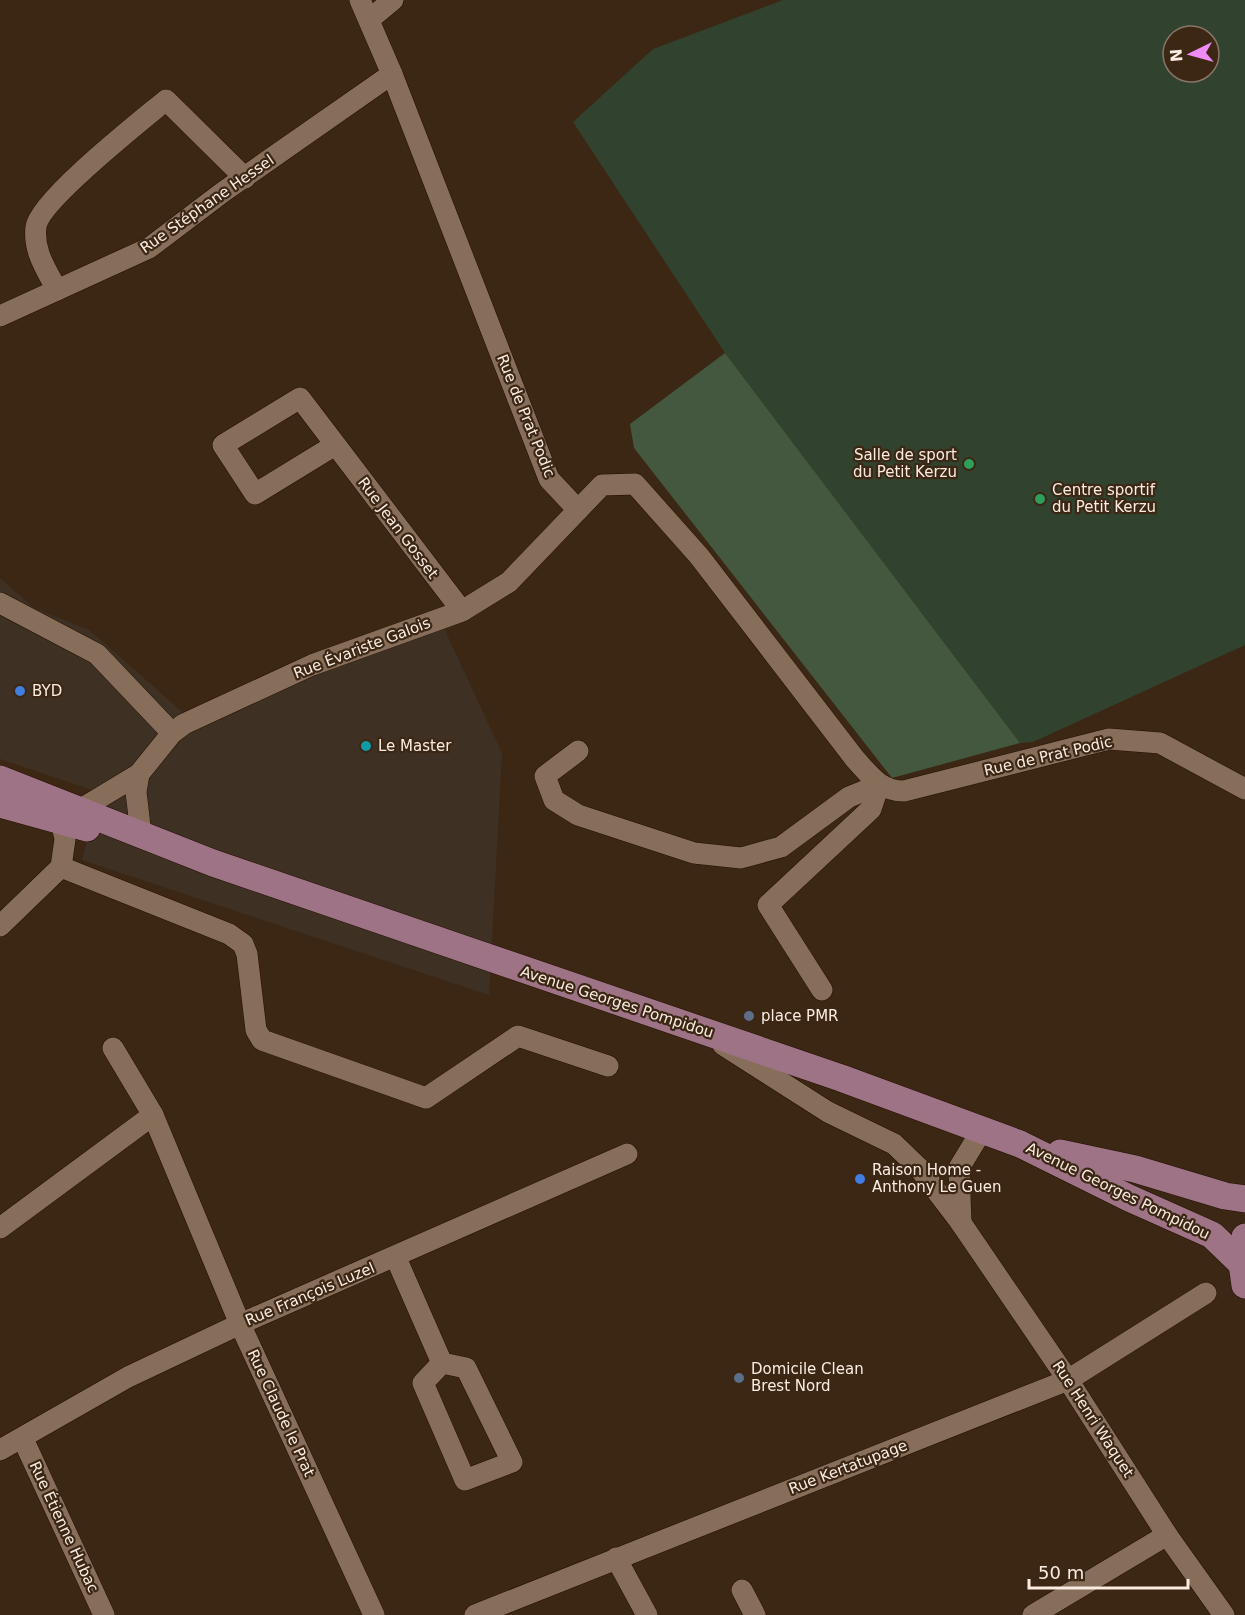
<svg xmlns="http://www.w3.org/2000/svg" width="1245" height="1615" viewBox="0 0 1245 1615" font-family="'DejaVu Sans',sans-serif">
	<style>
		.commercial { fill: #3e3123 }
		.green { fill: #31422e; fill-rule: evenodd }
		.forest { fill: #43583f }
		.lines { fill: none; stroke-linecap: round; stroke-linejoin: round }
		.minor-casing { stroke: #230f01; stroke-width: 22 }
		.major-casing { stroke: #230f01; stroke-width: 28 }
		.minor { stroke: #876e5a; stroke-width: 21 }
		.major { stroke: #9e7385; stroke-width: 27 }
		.leisure-dot { fill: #2e9e5b; stroke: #3c2715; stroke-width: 2 }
		.shop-dot { fill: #3f7fe0; stroke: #3c2715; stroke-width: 2 }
		.culture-dot { fill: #0f9aa8; stroke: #3c2715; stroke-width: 2 }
		.service-dot { fill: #5c6f8a; stroke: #3c2715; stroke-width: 2 }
		.labels { text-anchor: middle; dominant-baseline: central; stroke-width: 4.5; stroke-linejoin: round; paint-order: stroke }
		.street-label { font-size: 15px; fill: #fbece1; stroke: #3c2715 }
		.poi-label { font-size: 15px; fill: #fbece1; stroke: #3c2715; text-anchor: start }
	</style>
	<rect width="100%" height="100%" fill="#3c2715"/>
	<path class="commercial" d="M 0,578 L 34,608 L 89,630 L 195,723 L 442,624 L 502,753 L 489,995 L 82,860 L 101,793 L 0,759 Z"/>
	<path class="green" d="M 783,0 L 1245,0 L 1245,645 L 1033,742 L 1020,743 L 725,353 L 573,122 L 653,49 ZM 1173,36 L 1209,36 L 1209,72 L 1173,72 Z"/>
	<path class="forest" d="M 725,353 L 1020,743 L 892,778 L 634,448 L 630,424 Z"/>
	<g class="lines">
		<g class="minor-casing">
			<g id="minor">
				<path d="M 360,0 L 392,74 L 549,479 L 578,510 L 602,485 L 635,484 L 699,556 L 855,759 C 870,775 880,791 904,791 L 1109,739 L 1160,743 L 1245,789"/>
				<path d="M 370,19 L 393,0"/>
				<path d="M 57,290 C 46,269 33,251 36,227 C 39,201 142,120 166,100 L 245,178"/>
				<path d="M 0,316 L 149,248 L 223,192 L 392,74"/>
				<path d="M 335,445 L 255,494 L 223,445 L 300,398 L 462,611"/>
				<path d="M 0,603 L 97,654 L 172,733"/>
				<path d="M 578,751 L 545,776 L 554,800 L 578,815 L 694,853 L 741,858 L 781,847 L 849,797 L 879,785"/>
				<path d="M 139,774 L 136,792 L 141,834"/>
				<path d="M 81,809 L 139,774 L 172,733 L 184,724 L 312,665 L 462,611 L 509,582 L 578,510"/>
				<path d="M 61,867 L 229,934 L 243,944 L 247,954 L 256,1030 L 262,1040 L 426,1098 L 518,1036 L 608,1066"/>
				<path d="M 0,926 L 61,867 L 65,839 L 61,821"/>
				<path d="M 822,990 L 768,905 L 871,809 L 879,785"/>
				<path d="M 723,1045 L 828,1112 L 894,1144 L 919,1168 L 961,1223 L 1068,1380 L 1167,1535 L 1224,1615"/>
				<path d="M 113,1048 L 153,1115 L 240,1324 L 374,1615"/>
				<path d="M 961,1223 L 959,1168 L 982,1130"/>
				<path d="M 0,1228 L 153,1115"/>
				<path d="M 396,1258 L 442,1363"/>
				<path d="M 442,1363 L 466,1368 L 512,1462 L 465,1480 L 423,1383 Z"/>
				<path d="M 23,1439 L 104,1615"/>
				<path d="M 0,1450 L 128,1377 L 240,1324 L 627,1154"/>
				<path d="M 616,1558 L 647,1615"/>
				<path d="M 742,1590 L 755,1615"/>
				<path d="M 475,1615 L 1068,1380 L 1206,1293"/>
				<path d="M 1033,1615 L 1167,1535"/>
			</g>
		</g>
		<g class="major-casing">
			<g id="major">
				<path d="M 0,779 L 213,863 L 841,1078 L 1020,1144 L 1129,1198 L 1212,1235 L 1242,1264"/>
				<path d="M 0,804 L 87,828"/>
				<path d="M 1060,1153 L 1135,1169 L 1225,1196 L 1245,1199"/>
				<path d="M 1245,1237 L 1242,1264 L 1245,1285"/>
			</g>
		</g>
		<use href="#minor" class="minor"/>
		<use href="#major" class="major"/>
	</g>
	<g class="leisure-dot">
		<circle cx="969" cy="464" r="6"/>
		<circle cx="1040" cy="499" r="6"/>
	</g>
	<g class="shop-dot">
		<circle cx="20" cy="691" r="6"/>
		<circle cx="860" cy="1179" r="6"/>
	</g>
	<circle class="culture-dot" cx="366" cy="746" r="6"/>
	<g class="service-dot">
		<circle cx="749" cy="1016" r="6"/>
		<circle cx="739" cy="1378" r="6"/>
	</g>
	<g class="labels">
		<g class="street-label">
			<text transform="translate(207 204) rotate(-35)">Rue Stéphane Hessel</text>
			<text transform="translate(526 416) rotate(68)">Rue de Prat Podic</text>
			<text transform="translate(398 528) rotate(53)">Rue Jean Gosset</text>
			<text transform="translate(362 648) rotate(-21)">Rue Évariste Galois</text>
			<text transform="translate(1048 756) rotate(-13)">Rue de Prat Podic</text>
			<text transform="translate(617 1002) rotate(18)">Avenue Georges Pompidou</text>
			<text transform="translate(1118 1191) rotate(26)">Avenue Georges Pompidou</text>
			<text transform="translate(310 1294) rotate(-23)">Rue François Luzel</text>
			<text transform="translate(281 1413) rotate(65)">Rue Claude le Prat</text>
			<text transform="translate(1093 1419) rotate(57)">Rue Henri Waquet</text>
			<text transform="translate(848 1467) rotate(-21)">Rue Kertatupage</text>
			<text transform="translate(64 1527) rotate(65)">Rue Étienne Hubac</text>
		</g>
		<g class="poi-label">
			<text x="957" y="455" text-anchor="end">Salle de sport<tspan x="957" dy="17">du Petit Kerzu</tspan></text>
			<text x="1052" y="490">Centre sportif<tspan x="1052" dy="17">du Petit Kerzu</tspan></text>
			<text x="32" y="691">BYD</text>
			<text x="378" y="746">Le Master</text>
			<text x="761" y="1016">place PMR</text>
			<text x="872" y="1170">Raison Home -<tspan x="872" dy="17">Anthony Le Guen</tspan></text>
			<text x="751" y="1369">Domicile Clean<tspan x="751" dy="17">Brest Nord</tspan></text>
		</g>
	</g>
	<g transform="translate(1191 54) rotate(265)"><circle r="28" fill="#3c2715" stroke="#887667" stroke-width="1.5"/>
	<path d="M0-4.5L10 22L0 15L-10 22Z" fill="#ef8bf6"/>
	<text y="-9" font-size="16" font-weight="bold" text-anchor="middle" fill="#fbece1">N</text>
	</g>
	<path d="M1029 1579v9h159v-9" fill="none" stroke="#fbece1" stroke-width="3"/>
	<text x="1038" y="1579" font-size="18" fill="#fbece1" stroke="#3c2715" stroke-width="4.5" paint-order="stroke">50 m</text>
</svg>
